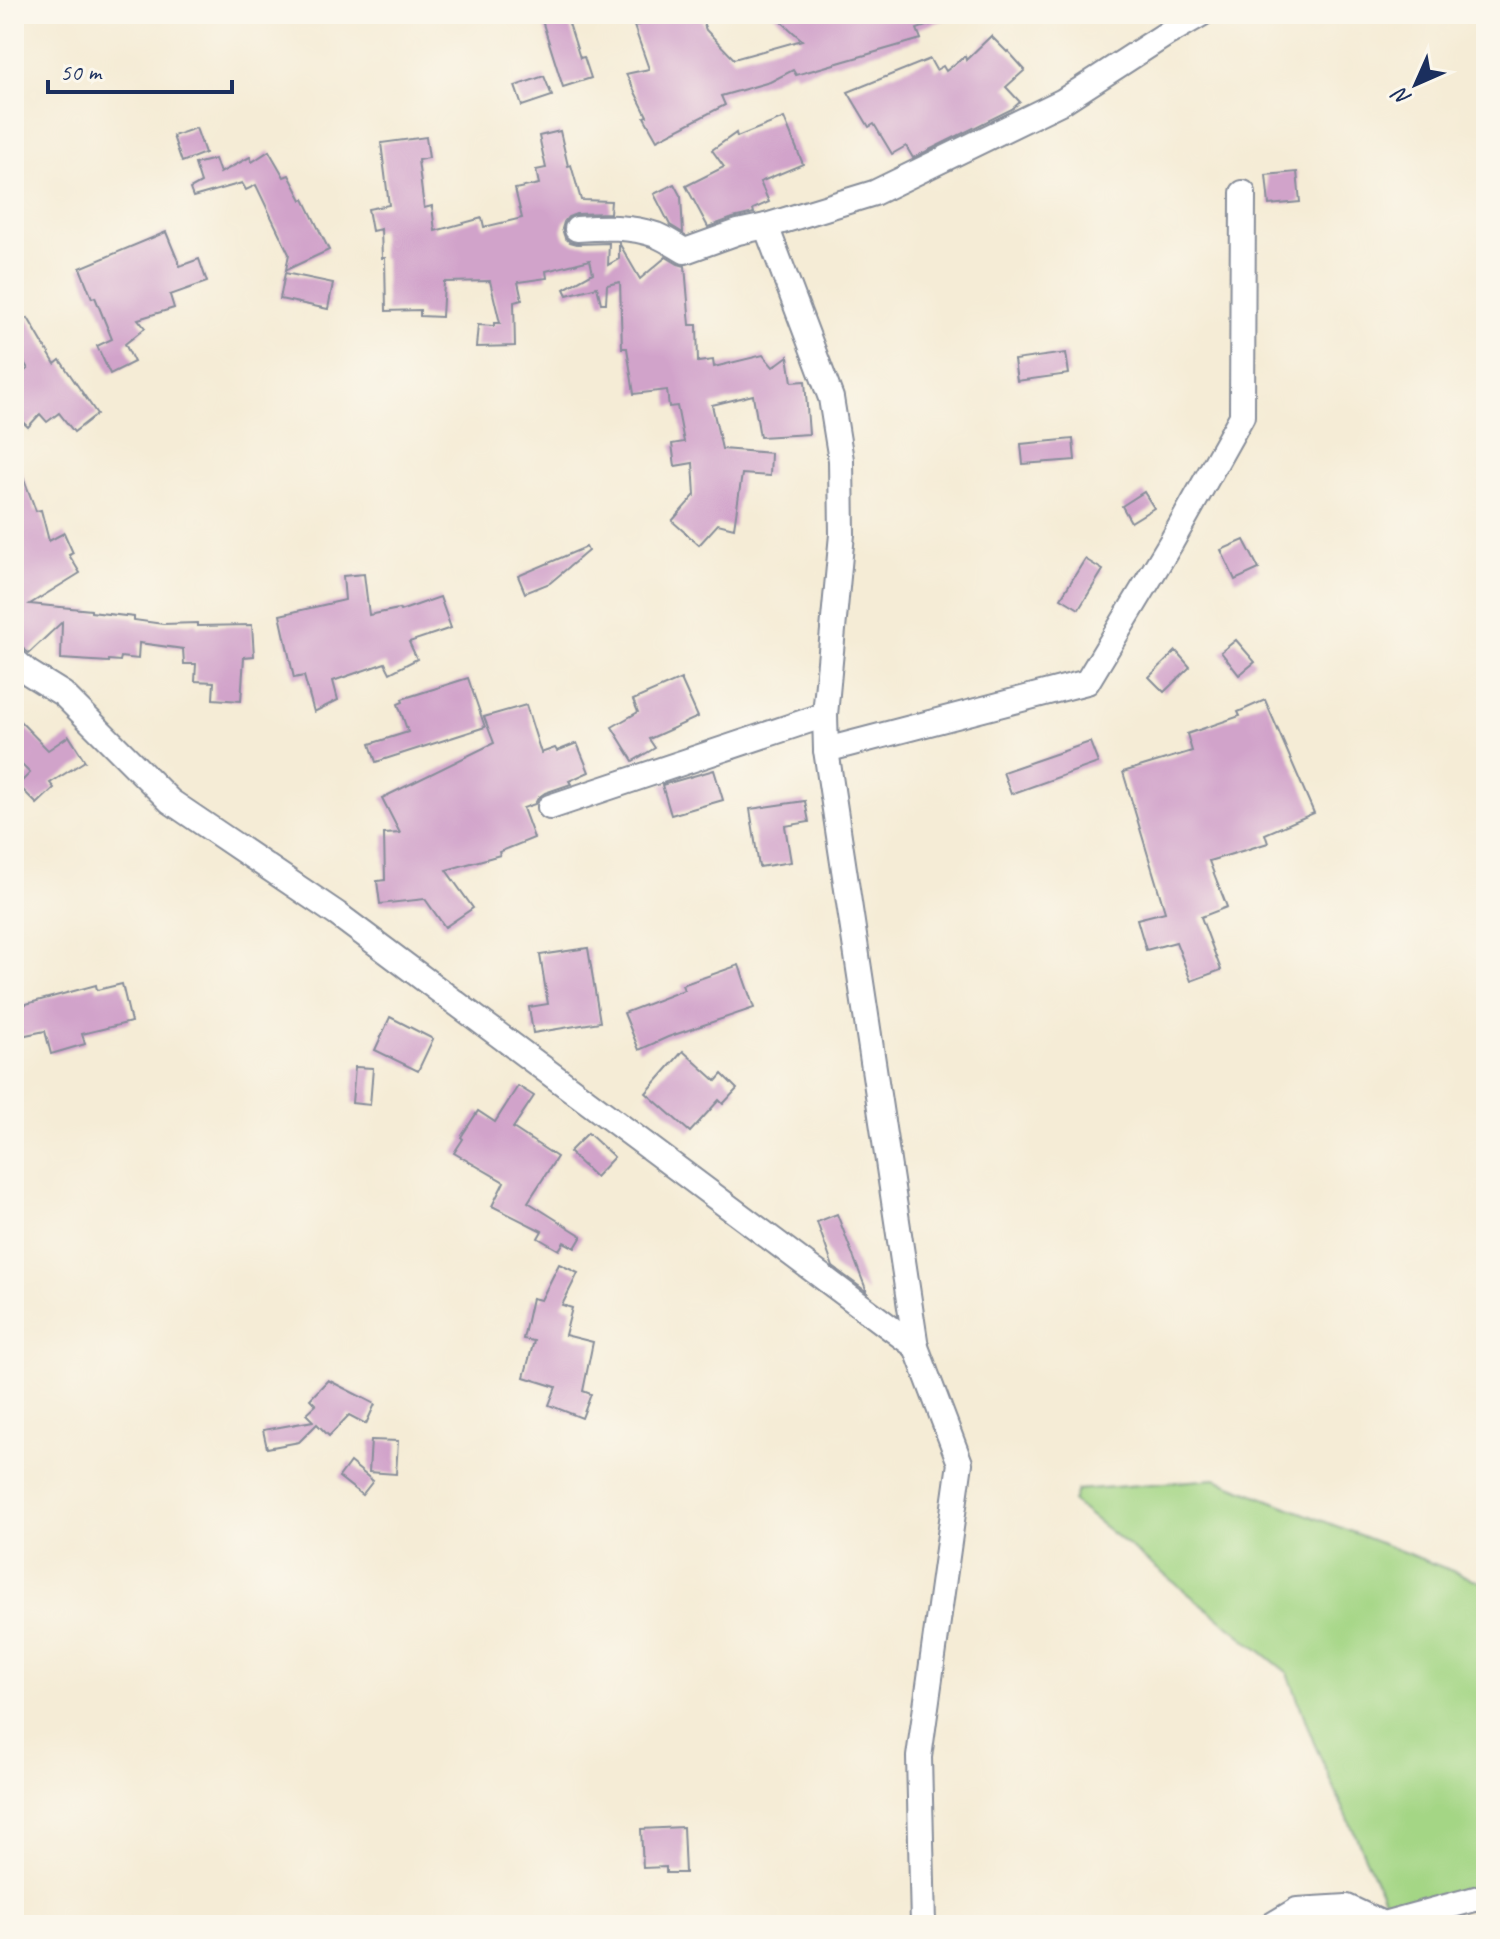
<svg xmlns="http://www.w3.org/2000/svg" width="1500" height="1939" viewBox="0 0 1500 1939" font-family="Caveat,sans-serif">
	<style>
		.green { fill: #a4d685; stroke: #608272; stroke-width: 2 }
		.building { fill: #d1a3ca }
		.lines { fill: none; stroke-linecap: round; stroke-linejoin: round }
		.minor-casing { stroke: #888e9a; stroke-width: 28 }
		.minor { stroke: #fff; stroke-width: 24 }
	</style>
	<rect width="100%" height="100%" fill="#fbf7ec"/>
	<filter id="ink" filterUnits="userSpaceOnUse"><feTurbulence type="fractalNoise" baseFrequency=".0125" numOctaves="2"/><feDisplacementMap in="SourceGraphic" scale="16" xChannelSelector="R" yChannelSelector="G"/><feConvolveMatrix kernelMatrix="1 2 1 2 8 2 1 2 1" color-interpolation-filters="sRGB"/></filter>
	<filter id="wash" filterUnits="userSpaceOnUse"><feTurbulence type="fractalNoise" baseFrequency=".006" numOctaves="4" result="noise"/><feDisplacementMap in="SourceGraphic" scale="32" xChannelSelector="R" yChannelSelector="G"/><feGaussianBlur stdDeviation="1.8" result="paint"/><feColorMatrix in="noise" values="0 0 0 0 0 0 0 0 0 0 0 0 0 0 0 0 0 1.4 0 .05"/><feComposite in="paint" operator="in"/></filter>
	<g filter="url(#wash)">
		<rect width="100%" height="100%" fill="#f5ecd6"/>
		<path class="green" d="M 1215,1479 L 1486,1584 L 1486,1884 L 1389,1910 L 1314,1743 L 1288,1673 L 1073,1502 L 1077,1490 Z"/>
		<g id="blocks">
			<g class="building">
				<path d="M 540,14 L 566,14 L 580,58 L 584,57 L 591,78 L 563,87 Z"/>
				<path d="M 643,14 L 700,14 L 706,30 L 734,59 L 802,40 L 773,14 L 950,14 L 950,18 L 917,29 L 921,39 L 796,75 L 793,70 L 770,82 L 721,96 L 725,105 L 657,140 L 644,117 L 647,116 L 626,74 L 649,69 L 634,26 L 648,22 Z"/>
				<path d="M 991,36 L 1007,52 L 1008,51 L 1025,70 L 1006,87 L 1020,102 L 1012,109 L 913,158 L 906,146 L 892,154 L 874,124 L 869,127 L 848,92 L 930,59 L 936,70 L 943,66 L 946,71 L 965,56 L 966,60 Z"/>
				<path d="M 544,76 L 552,96 L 522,106 L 515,86 Z"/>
				<path d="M 784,118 L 803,164 L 760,182 L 769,202 L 753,209 L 754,213 L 733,218 L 708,227 L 686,186 L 724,167 L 712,150 L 736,133 L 737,137 Z"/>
				<path d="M 196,128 L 205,153 L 182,162 L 173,136 Z"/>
				<path d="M 560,131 L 568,166 L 571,165 L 581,200 L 611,201 L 610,213 L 576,214 L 568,217 L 564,222 L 562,229 L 565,238 L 570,242 L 577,244 L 609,243 L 608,265 L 619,259 L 619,243 L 640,279 L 666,257 L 678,264 L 685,266 L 690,325 L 697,325 L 698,362 L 713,360 L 714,367 L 763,355 L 773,367 L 788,356 L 792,382 L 805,381 L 809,434 L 760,437 L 753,395 L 712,405 L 722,449 L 771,453 L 770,476 L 742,474 L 734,528 L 718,524 L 699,545 L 672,521 L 695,495 L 693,463 L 675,466 L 672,444 L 684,442 L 677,406 L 669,407 L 667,390 L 634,394 L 627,348 L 622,348 L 620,282 L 607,285 L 606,303 L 601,303 L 597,287 L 567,295 L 564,289 L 593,273 L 590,260 L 546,271 L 547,278 L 518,282 L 522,300 L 514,302 L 515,346 L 476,347 L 478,325 L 494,326 L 494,323 L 500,323 L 490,281 L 444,282 L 442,317 L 420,316 L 420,310 L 386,311 L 385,258 L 382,258 L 381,229 L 372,231 L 368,209 L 389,205 L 381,143 L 426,137 L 429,158 L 418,160 L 424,208 L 432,206 L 435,231 L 482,218 L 484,227 L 522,218 L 515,189 L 539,184 L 536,170 L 546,168 L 539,136 Z"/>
				<path d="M 269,151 L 284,177 L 289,175 L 302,200 L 304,199 L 329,250 L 286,270 L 289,254 L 256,185 L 246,190 L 242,183 L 193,197 L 190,189 L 201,183 L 195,164 L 215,159 L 220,173 L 250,157 L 252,162 Z"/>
				<path d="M 1297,172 L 1300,202 L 1269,205 L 1266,175 Z"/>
				<path d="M 674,184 L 681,197 L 683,233 L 670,225 L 654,194 Z"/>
				<path d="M 166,232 L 180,266 L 199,259 L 207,282 L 170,295 L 174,308 L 138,319 L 145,328 L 125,344 L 134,362 L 110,374 L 97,346 L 112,339 L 95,297 L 92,298 L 80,268 Z"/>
				<path d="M 285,273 L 333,283 L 328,309 L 280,299 Z"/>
				<path d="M 28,318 L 55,364 L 60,360 L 97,414 L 74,432 L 59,413 L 47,422 L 40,414 L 28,427 L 14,414 L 14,378 L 28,369 L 14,345 L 14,327 Z"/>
				<path d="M 1066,353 L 1069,374 L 1017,381 L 1014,360 Z"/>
				<path d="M 1073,439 L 1075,460 L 1023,464 L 1021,444 Z"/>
				<path d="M 14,458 L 16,458 L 36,511 L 41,510 L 49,541 L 64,533 L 73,553 L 69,555 L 80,573 L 30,604 L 91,610 L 91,612 L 134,617 L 134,620 L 163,624 L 197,623 L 197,626 L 252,625 L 254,656 L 244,657 L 241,701 L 213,699 L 214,682 L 195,681 L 196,664 L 184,664 L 183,649 L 139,643 L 138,659 L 121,657 L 120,661 L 109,660 L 109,662 L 61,659 L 62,622 L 29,653 L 14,642 Z"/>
				<path d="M 1144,492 L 1154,508 L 1131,522 L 1122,506 Z"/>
				<path d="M 1244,540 L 1259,569 L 1235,580 L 1221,550 Z"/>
				<path d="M 586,547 L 588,551 L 550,583 L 525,593 L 518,576 Z"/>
				<path d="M 1085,559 L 1103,570 L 1079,609 L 1061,598 Z"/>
				<path d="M 364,574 L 369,615 L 399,609 L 400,611 L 440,597 L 451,628 L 409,642 L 417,659 L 390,673 L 385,663 L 333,681 L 338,700 L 314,712 L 304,676 L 294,678 L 280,615 L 345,600 L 343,576 Z"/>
				<path d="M 1236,640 L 1255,662 L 1239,675 L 1221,652 Z"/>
				<path d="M 1176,651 L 1190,667 L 1164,692 L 1149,677 Z"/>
				<path d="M 468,678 L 485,727 L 376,762 L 370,744 L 408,732 L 398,704 L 403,702 L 402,699 Z"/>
				<path d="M 681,679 L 698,717 L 649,739 L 655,748 L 633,761 L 612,727 L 638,712 L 633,700 Z"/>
				<path d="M 1265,700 L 1314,813 L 1265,834 L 1268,843 L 1209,861 L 1227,907 L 1201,917 L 1221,970 L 1191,981 L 1176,942 L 1146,950 L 1137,919 L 1165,912 L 1123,772 L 1192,751 L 1187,734 L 1240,716 L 1238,712 Z"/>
				<path d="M 526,705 L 541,753 L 555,748 L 557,751 L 577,743 L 589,772 L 569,781 L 571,784 L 545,793 L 538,798 L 535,804 L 523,808 L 534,838 L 499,852 L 500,855 L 446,870 L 473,908 L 445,927 L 425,899 L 380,904 L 377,881 L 385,880 L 384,834 L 400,833 L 382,798 L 494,743 L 484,717 Z"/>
				<path d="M 14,715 L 48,750 L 69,736 L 85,761 L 50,783 L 54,788 L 37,804 L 18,785 L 30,773 L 14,757 Z"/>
				<path d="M 1090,742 L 1098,763 L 1011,794 L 1003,772 Z"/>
				<path d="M 714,770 L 723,800 L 671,815 L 662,785 Z"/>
				<path d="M 805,801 L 809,822 L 785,826 L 791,862 L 759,867 L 750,809 Z"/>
				<path d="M 588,948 L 600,1022 L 533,1033 L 529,1007 L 548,1004 L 540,955 Z"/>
				<path d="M 739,965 L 754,1008 L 668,1037 L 639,1050 L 624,1013 L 684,990 L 682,985 Z"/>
				<path d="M 122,984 L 131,1022 L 82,1034 L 85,1044 L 51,1054 L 45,1031 L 21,1036 L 15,1007 L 96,985 L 97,990 Z"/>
				<path d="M 390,1017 L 433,1039 L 418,1071 L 375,1050 Z"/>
				<path d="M 683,1051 L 716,1081 L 722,1074 L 737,1089 L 723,1104 L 719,1100 L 690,1132 L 646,1093 Z"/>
				<path d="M 355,1067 L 373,1068 L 370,1105 L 352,1103 Z"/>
				<path d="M 518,1086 L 534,1096 L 513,1128 L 557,1157 L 528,1202 L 582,1236 L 575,1248 L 564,1242 L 559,1250 L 538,1238 L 542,1231 L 492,1206 L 504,1182 L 454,1153 L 463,1139 L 461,1137 L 478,1111 L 495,1122 Z"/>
				<path d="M 588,1133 L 614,1157 L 595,1177 L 569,1152 Z"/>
				<path d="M 837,1214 L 867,1292 L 833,1267 L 817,1222 Z"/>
				<path d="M 559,1264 L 578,1273 L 562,1305 L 572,1308 L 565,1335 L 593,1342 L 583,1391 L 591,1394 L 582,1418 L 549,1405 L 556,1387 L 524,1377 L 534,1341 L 523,1339 L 532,1298 L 541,1300 Z"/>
				<path d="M 328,1380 L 375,1404 L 366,1424 L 349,1415 L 329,1436 L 317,1424 L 299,1442 L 267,1448 L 263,1430 L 313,1421 L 306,1414 L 316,1405 L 310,1399 Z"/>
				<path d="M 371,1440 L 398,1441 L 396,1474 L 369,1472 Z"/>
				<path d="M 350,1462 L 373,1481 L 362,1495 L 339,1477 Z"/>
				<path d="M 683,1827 L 685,1873 L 666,1873 L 666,1867 L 643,1868 L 641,1829 Z"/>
			</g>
		</g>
	</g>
	<g filter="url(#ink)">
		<use href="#blocks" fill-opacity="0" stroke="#888e9a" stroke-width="2"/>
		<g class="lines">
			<g class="minor-casing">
				<g id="minor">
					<path d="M 766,226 L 831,398 L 841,460 L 842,534 L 825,715 L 826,750 L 916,1347 L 960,1463 L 919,1757 L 923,1925"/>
					<path d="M 577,229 C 604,227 630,226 656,235 C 666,239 676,246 685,251 L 738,232 L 766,226 L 874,193 L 1063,101 L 1168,33 L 1201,14"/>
					<path d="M 14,660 L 29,673 L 63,694 L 170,801 L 337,914 L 916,1347"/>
					<path d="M 826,750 L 1087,682 L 1172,541 L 1242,416 L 1243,193"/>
					<path d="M 550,807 L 825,715"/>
					<path d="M 1272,1925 L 1297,1910 L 1347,1907 L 1383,1924 L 1486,1896"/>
				</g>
			</g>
			<use href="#minor" class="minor"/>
		</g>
	</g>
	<rect width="1500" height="1939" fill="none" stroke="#fbf7ec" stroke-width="48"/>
	<g transform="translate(1416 84) rotate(225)" stroke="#fbf7ec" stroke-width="6" paint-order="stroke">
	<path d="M0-6L14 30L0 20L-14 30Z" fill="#1b2f5e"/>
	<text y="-12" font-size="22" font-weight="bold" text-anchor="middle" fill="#1b2f5e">N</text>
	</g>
	<path d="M48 80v12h184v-12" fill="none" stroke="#1b2f5e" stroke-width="4"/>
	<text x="60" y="80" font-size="24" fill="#1b2f5e" stroke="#fbf7ec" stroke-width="6" paint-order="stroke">50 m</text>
</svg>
